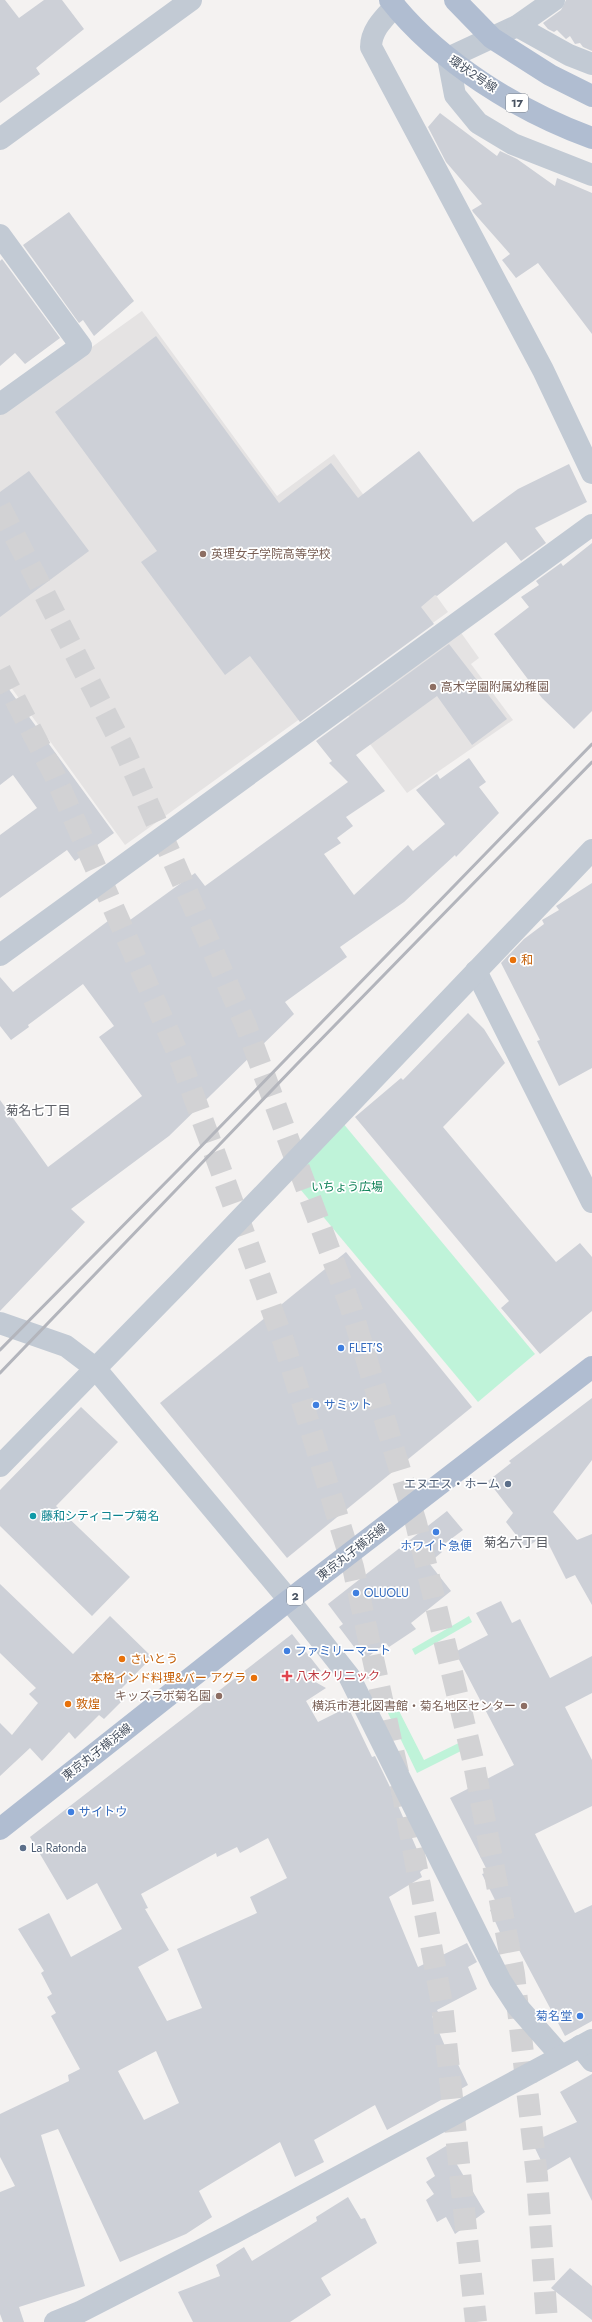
<svg xmlns="http://www.w3.org/2000/svg" width="592" height="2322" viewBox="0 0 592 2322" font-family="Jost,'Noto Sans JP',sans-serif">
	<style>
		.education { fill: #e5e3e3 }
		.green { fill: #bff3d9 }
		.building { fill: #cdd0d7; fill-rule: evenodd }
		.lines { fill: none; stroke-linecap: round; stroke-linejoin: round }
		.motorway-tunnel { stroke: #d2d2d4; stroke-width: 22; stroke-dasharray: 22 11; stroke-linecap: butt }
		.minor { stroke: #c2cad4; stroke-width: 22 }
		.tertiary { stroke: #c2cad4; stroke-width: 22 }
		.primary { stroke: #b0bdd1; stroke-width: 22 }
		.rail { stroke: #b3b5bc; stroke-width: 3 }
		.education-dot { fill: #8d6e63; stroke: #fff; stroke-width: 1.5 }
		.food-dot { fill: #e8710a; stroke: #fff; stroke-width: 1.5 }
		.shop-dot { fill: #3f7fe0; stroke: #fff; stroke-width: 1.5 }
		.service-dot { fill: #5c6f8a; stroke: #fff; stroke-width: 1.5 }
		.culture-dot { fill: #0f9aa8; stroke: #fff; stroke-width: 1.5 }
		.health-dot { fill: #e0444e; stroke: #fff; stroke-width: 1.5 }
		.labels { text-anchor: middle; dominant-baseline: central; stroke-width: 3.5; stroke-linejoin: round; paint-order: stroke }
		.shield { fill: #fff; stroke: #7f8690; stroke-width: 1 }
		.shield-label { font-size: 11px; font-weight: bold; fill: #485261 }
		.street-label { font-size: 12px; fill: #485261; stroke: #fff }
		.education-label { font-size: 12px; fill: #785e54; stroke: #fff; text-anchor: start }
		.food-label { font-size: 12px; fill: #c56008; stroke: #fff; text-anchor: start }
		.park-label { font-size: 12px; fill: #118359; stroke: #fff }
		.shop-label { font-size: 12px; fill: #366cbe; stroke: #fff; text-anchor: start }
		.service-label { font-size: 12px; fill: #4e5e75; stroke: #fff; text-anchor: end }
		.culture-label { font-size: 12px; fill: #0d838f; stroke: #fff; text-anchor: start }
		.health-label { font-size: 12px; fill: #be3a42; stroke: #fff; text-anchor: start }
		.neighbourhood-label { font-size: 13px; fill: #5d6067; stroke: #fff }
	</style>
	<rect width="100%" height="100%" fill="#f4f2f1"/>
	<g class="education">
		<path d="M 142,311 L 277,496 L 334,454 L 448,612 L 125,845 L 0,672 L 0,413 Z"/>
		<path d="M 457,627 L 479,658 L 471,664 L 513,720 L 407,793 L 345,711 Z"/>
	</g>
	<g class="green">
		<path d="M 342,1122 L 535,1354 L 478,1402 L 290,1177 Z"/>
		<path d="M 469,1616 L 472,1622 L 415,1655 L 412,1649 Z"/>
		<path d="M 397,1707 L 424,1760 L 471,1737 L 475,1744 L 417,1773 L 387,1711 Z"/>
	</g>
	<g class="building">
		<path d="M 0,0 L 5,0 L 19,18 L 44,0 L 62,0 L 84,29 L 36,68 L 40,74 L 0,103 Z"/>
		<path d="M 566,0 L 592,0 L 592,51 L 583,47 L 580,43 L 575,44 L 570,36 L 566,39 L 557,30 L 554,32 L 548,29 L 543,23 L 561,10 Z"/>
		<path d="M 440,113 L 497,156 L 500,151 L 517,159 L 555,186 L 557,178 L 592,193 L 592,334 L 538,263 L 516,278 L 502,260 L 510,254 L 473,212 L 472,210 L 482,204 L 446,162 L 428,127 Z"/>
		<path d="M 69,212 L 134,301 L 94,336 L 83,320 L 79,323 L 23,245 Z"/>
		<path d="M 2,259 L 60,338 L 25,364 L 15,353 L 0,366 L 0,261 Z"/>
		<path d="M 156,336 L 279,503 L 331,463 L 358,498 L 419,451 L 473,522 L 518,489 L 569,464 L 587,502 L 535,528 L 546,543 L 521,561 L 506,542 L 437,596 L 435,595 L 421,607 L 434,624 L 300,722 L 250,656 L 225,675 L 141,562 L 157,551 L 55,412 Z"/>
		<path d="M 29,471 L 89,551 L 0,617 L 0,492 Z"/>
		<path d="M 592,543 L 592,711 L 574,729 L 542,698 L 494,634 L 529,607 L 521,597 L 539,585 L 536,581 L 561,563 L 563,566 Z"/>
		<path d="M 449,644 L 507,719 L 472,745 L 437,696 L 356,755 L 385,791 L 346,817 L 353,826 L 337,838 L 341,843 L 324,854 L 354,895 L 408,845 L 413,851 L 445,824 L 416,790 L 437,774 L 440,779 L 469,758 L 486,782 L 479,787 L 499,813 L 456,857 L 455,855 L 404,902 L 340,947 L 347,957 L 285,1002 L 294,1014 L 169,1136 L 71,1209 L 85,1222 L 0,1311 L 0,1100 L 48,1167 L 142,1096 L 99,1037 L 114,1026 L 83,984 L 28,1025 L 29,1027 L 11,1040 L 0,1026 L 0,977 L 13,992 L 112,918 L 119,928 L 195,873 L 205,886 L 348,782 L 329,763 L 332,761 L 316,741 Z"/>
		<path d="M 0,677 L 114,833 L 75,861 L 67,850 L 0,898 L 0,835 L 37,808 L 13,775 L 0,785 Z"/>
		<path d="M 592,883 L 592,1068 L 559,1086 L 537,1041 L 540,1040 L 501,963 L 524,939 L 544,924 L 542,920 L 559,910 L 556,906 Z"/>
		<path d="M 468,1013 L 484,1029 L 505,1063 L 443,1127 L 556,1262 L 580,1243 L 592,1257 L 592,1311 L 540,1354 L 501,1308 L 509,1301 L 355,1117 L 401,1078 L 403,1080 Z"/>
		<path d="M 346,1252 L 472,1407 L 287,1558 L 160,1403 Z"/>
		<path d="M 592,1398 L 592,1460 L 553,1512 L 577,1540 L 592,1534 L 592,1605 L 575,1575 L 566,1579 L 544,1535 L 526,1548 L 506,1522 L 513,1513 L 488,1481 L 511,1463 L 509,1461 Z"/>
		<path d="M 81,1407 L 118,1442 L 56,1506 L 130,1577 L 92,1616 L 0,1526 L 0,1490 Z"/>
		<path d="M 447,1511 L 463,1530 L 439,1548 L 442,1552 L 429,1563 L 451,1591 L 411,1623 L 416,1629 L 389,1647 L 386,1643 L 364,1660 L 339,1627 L 343,1624 L 328,1604 Z"/>
		<path d="M 0,1584 L 73,1654 L 110,1616 L 152,1657 L 121,1689 L 128,1695 L 104,1719 L 99,1715 L 75,1739 L 69,1732 L 42,1761 L 30,1748 L 0,1776 L 0,1723 L 12,1735 L 38,1703 L 29,1694 L 36,1688 L 0,1653 Z"/>
		<path d="M 501,1601 L 512,1623 L 520,1619 L 550,1678 L 592,1656 L 592,1693 L 565,1707 L 592,1760 L 592,1806 L 535,1834 L 575,1913 L 592,1905 L 592,2021 L 565,2036 L 510,1933 L 502,1937 L 490,1910 L 498,1906 L 482,1874 L 488,1872 L 450,1798 L 514,1765 L 455,1652 L 488,1635 L 476,1613 Z"/>
		<path d="M 292,1634 L 321,1671 L 310,1679 L 326,1688 L 306,1701 L 318,1722 L 348,1707 L 372,1757 L 375,1756 L 390,1787 L 425,1868 L 420,1872 L 422,1877 L 389,1897 L 418,1967 L 467,1943 L 477,1962 L 468,1967 L 477,1989 L 437,2010 L 439,2014 L 432,2016 L 451,2060 L 455,2058 L 468,2085 L 387,2130 L 375,2105 L 314,2140 L 324,2162 L 295,2177 L 280,2142 L 199,2191 L 212,2217 L 186,2234 L 120,2262 L 58,2129 L 41,2135 L 85,2286 L 19,2307 L 24,2322 L 3,2322 L 0,2314 L 0,2192 L 15,2186 L 0,2157 L 0,2114 L 69,2081 L 68,2075 L 80,2069 L 51,2016 L 56,2013 L 47,1997 L 52,1994 L 41,1973 L 44,1971 L 18,1929 L 49,1913 L 71,1957 L 122,1929 L 97,1883 L 67,1900 L 30,1837 ZM 268,1838 L 287,1878 L 250,1897 L 257,1913 L 177,1949 L 202,2008 L 167,2021 L 138,1967 L 169,1950 L 145,1909 L 148,1908 L 141,1894 L 216,1853 L 217,1857 L 237,1847 L 240,1853 ZM 156,2051 L 179,2103 L 144,2120 L 118,2071 Z"/>
		<path d="M 592,2074 L 592,2201 L 570,2157 L 546,2171 L 532,2142 L 577,2122 L 560,2092 Z"/>
		<path d="M 446,2146 L 485,2212 L 455,2234 L 446,2217 L 437,2222 L 426,2200 L 434,2194 L 426,2182 L 435,2176 L 426,2158 Z"/>
		<path d="M 348,2197 L 361,2219 L 365,2218 L 377,2243 L 321,2278 L 331,2295 L 290,2322 L 193,2322 L 178,2292 L 220,2276 L 216,2265 L 244,2247 L 252,2261 L 317,2221 L 316,2217 Z"/>
		<path d="M 570,2268 L 592,2286 L 592,2320 L 551,2288 Z"/>
	</g>
	<g class="lines">
		<g class="motorway-tunnel">
			<path d="M 0,507 L 124,749 L 246,1026 L 351,1308 L 416,1523 L 474,1764 L 514,1974 L 537,2177 L 547,2322"/>
			<path d="M 0,670 L 55,776 L 179,1056 L 284,1343 L 353,1567 L 404,1800 L 442,2004 L 476,2322"/>
		</g>
		<g class="minor">
			<path d="M 554,0 L 517,26 L 448,58 L 455,95 L 478,123 L 513,144 L 592,175"/>
			<path d="M 395,6 C 384,18 371,30 371,47 L 543,370 L 592,473"/>
			<path d="M 517,26 L 569,55 L 592,64"/>
			<path d="M 0,139 L 191,0"/>
			<path d="M 0,235 L 81,346 L 0,404"/>
			<path d="M 0,955 L 592,525"/>
			<path d="M 476,971 L 592,1202"/>
			<path d="M 0,1466 L 180,1282 L 592,850"/>
			<path d="M 289,1600 L 349,1676 L 500,1980 L 517,2006 L 561,2056"/>
			<path d="M 580,2046 L 592,2061"/>
			<path d="M 55,2322 L 80,2312 L 232,2234 L 592,2040"/>
		</g>
		<path class="tertiary" d="M 0,1323 L 66,1346 L 95,1368 L 289,1600"/>
		<g class="primary">
			<path d="M 390,0 C 439,62 518,111 592,138"/>
			<path d="M 455,0 L 492,38 L 550,75 L 592,96"/>
			<path d="M 0,1829 L 284,1604 L 592,1367"/>
		</g>
		<g class="rail">
			<path d="M 0,1350 L 180,1168 L 592,744"/>
			<path d="M 0,1373 L 297,1064 L 592,762"/>
		</g>
	</g>
	<g class="education-dot">
		<circle cx="203" cy="554" r="4"/>
		<circle cx="433" cy="687" r="4"/>
		<circle cx="219" cy="1696" r="4"/>
		<circle cx="524" cy="1706" r="4"/>
	</g>
	<g class="food-dot">
		<circle cx="513" cy="960" r="4"/>
		<circle cx="122" cy="1659" r="4"/>
		<circle cx="254" cy="1678" r="4"/>
		<circle cx="68" cy="1704" r="4"/>
	</g>
	<g class="shop-dot">
		<circle cx="341" cy="1348" r="4"/>
		<circle cx="316" cy="1405" r="4"/>
		<circle cx="436" cy="1532" r="4"/>
		<circle cx="356" cy="1593" r="4"/>
		<circle cx="287" cy="1651" r="4"/>
		<circle cx="71" cy="1812" r="4"/>
		<circle cx="580" cy="2016" r="4"/>
	</g>
	<g class="service-dot">
		<circle cx="508" cy="1484" r="4"/>
		<circle cx="23" cy="1848" r="4"/>
	</g>
	<circle class="culture-dot" cx="33" cy="1516" r="4"/>
	<path class="health-dot" d="M285 1670h4v4h4v4h-4v4h-4v-4h-4v-4h4z"/>
	<g class="labels">
		<g class="shield">
			<rect x="506" y="94" width="22" height="18" rx="3"/>
			<rect x="287" y="1587" width="16" height="18" rx="3"/>
		</g>
		<g class="shield-label">
			<text x="517" y="103">17</text>
			<text x="295" y="1596">2</text>
		</g>
		<g class="street-label">
			<text transform="translate(473 74) rotate(34)">環状2号線</text>
			<text transform="translate(352 1552) rotate(-38)">東京丸子横浜線</text>
			<text transform="translate(97 1752) rotate(-38)">東京丸子横浜線</text>
		</g>
		<g class="education-label">
			<text x="211" y="554">英理女子学院高等学校</text>
			<text x="441" y="687">高木学園附属幼稚園</text>
			<text x="211" y="1696" text-anchor="end">キッズラボ菊名園</text>
			<text x="516" y="1706" text-anchor="end">横浜市港北図書館・菊名地区センター</text>
		</g>
		<g class="food-label">
			<text x="521" y="960">和</text>
			<text x="130" y="1659">さいとう</text>
			<text x="246" y="1678" text-anchor="end">本格インド料理&amp;バー アグラ</text>
			<text x="76" y="1704">敦煌</text>
		</g>
		<g class="park-label">
			<text x="347" y="1187">いちょう広場</text>
		</g>
		<g class="shop-label">
			<text x="349" y="1348">FLET'S</text>
			<text x="324" y="1405">サミット</text>
			<text x="436" y="1546" text-anchor="middle">ホワイト急便</text>
			<text x="364" y="1593">OLUOLU</text>
			<text x="295" y="1651">ファミリーマート</text>
			<text x="79" y="1812">サイトウ</text>
			<text x="572" y="2016" text-anchor="end">菊名堂</text>
		</g>
		<g class="service-label">
			<text x="500" y="1484">エヌエス・ホーム</text>
			<text x="31" y="1848" text-anchor="start">La Ratonda</text>
		</g>
		<g class="culture-label">
			<text x="41" y="1516">藤和シティコープ菊名</text>
		</g>
		<g class="health-label">
			<text x="296" y="1676">八木クリニック</text>
		</g>
		<g class="neighbourhood-label">
			<text x="38" y="1110">菊名七丁目</text>
			<text x="516" y="1542">菊名六丁目</text>
		</g>
	</g>
</svg>
